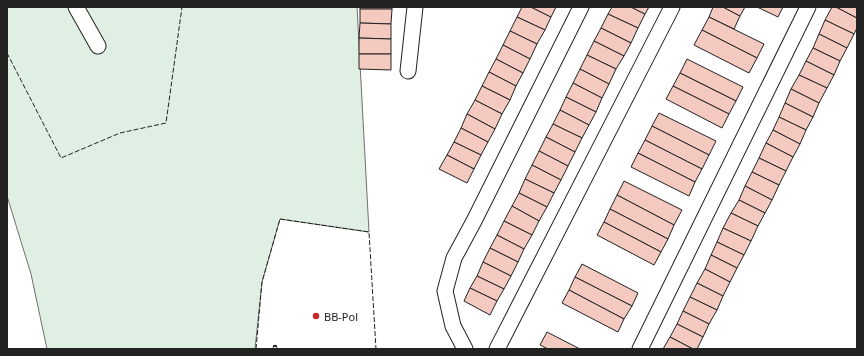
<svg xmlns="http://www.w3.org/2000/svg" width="864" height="356" viewBox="0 0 864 356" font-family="'Noto Sans',sans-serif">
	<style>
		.green { fill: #e0efe3; stroke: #6f6f6f }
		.building { fill: #f3c9c0; stroke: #222 }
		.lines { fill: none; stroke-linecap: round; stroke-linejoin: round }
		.service-casing { stroke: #222; stroke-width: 17 }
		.service { stroke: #fff; stroke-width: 15 }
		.rail-casing { stroke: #222; stroke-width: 4.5 }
		.rail { stroke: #fff; stroke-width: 3; stroke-dasharray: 9; stroke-linecap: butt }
		.fence { stroke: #222; stroke-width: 1; stroke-dasharray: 5 2; stroke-linecap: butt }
		.poi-dot { fill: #c62828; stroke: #fff; stroke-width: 1.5 }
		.labels { text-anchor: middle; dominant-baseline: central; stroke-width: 3; stroke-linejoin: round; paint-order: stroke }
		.poi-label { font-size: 11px; fill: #222; stroke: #fff; text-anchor: start }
	</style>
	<rect width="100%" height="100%" fill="#fff"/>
	<path class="green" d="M 7,7 L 357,7 L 369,232 L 280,219 L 262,282 L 255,349 L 47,349 L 31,274 L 7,196 Z"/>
	<g class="building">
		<rect x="360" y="7" width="32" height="2"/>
		<path d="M 522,7 L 531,7 L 551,17 L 545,30 L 517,17 Z"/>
		<path d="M 531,7 L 556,7 L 551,17 Z"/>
		<path d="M 612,7 L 631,7 L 645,14 L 638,28 L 608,14 Z"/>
		<path d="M 631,7 L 649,7 L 645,14 Z"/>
		<path d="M 713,7 L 723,7 L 740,16 L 734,29 L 709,17 Z"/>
		<path d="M 723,7 L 745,7 L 740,16 Z"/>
		<path d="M 757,7 L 783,7 L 778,17 Z"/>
		<path d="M 832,7 L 836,7 L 857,18 L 857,28 L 854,34 L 825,20 Z"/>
		<path d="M 836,7 L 857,7 L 857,18 Z"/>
		<path d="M 360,9 L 392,9 L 391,24 L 360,23 Z"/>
		<path d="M 608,14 L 638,28 L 631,43 L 601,28 Z"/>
		<path d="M 517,17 L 545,30 L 537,44 L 510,31 Z"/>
		<path d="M 709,17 L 764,44 L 757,58 L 702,30 Z"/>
		<path d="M 825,20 L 854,34 L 847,48 L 819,34 Z"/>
		<path d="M 360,23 L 391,24 L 391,39 L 359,38 Z"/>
		<path d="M 601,28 L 631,43 L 624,56 L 594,41 Z"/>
		<path d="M 702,30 L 757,58 L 749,73 L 694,45 Z"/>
		<path d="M 510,31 L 537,44 L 530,59 L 503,45 Z"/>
		<path d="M 819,34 L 847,48 L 840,61 L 813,48 Z"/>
		<path d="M 359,38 L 391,39 L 391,54 L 359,54 Z"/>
		<path d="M 594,41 L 624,56 L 616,69 L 587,55 Z"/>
		<path d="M 503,45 L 530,59 L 523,73 L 496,59 Z"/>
		<path d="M 813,48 L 840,61 L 834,75 L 806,61 Z"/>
		<path d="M 359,54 L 391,54 L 391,70 L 359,69 Z"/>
		<path d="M 587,55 L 616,69 L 609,84 L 580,69 Z"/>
		<path d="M 496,59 L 523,73 L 516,86 L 489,72 Z"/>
		<path d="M 687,59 L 743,87 L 736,101 L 680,73 Z"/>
		<path d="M 806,61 L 834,75 L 827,88 L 799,75 Z"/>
		<path d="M 580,69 L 609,84 L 602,98 L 573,83 Z"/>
		<path d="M 489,72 L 516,86 L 510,100 L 482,86 Z"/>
		<path d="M 680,73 L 736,101 L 729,114 L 673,86 Z"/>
		<path d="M 799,75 L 827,88 L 819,103 L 791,89 Z"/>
		<path d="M 573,83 L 602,98 L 596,112 L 566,97 Z"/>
		<path d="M 482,86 L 510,100 L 502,114 L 475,100 Z"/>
		<path d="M 673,86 L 729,114 L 722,128 L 666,99 Z"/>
		<path d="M 791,89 L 819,103 L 813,117 L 785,103 Z"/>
		<path d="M 566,97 L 596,112 L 589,125 L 560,110 Z"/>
		<path d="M 475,100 L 502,114 L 495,129 L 467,114 Z"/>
		<path d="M 785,103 L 813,117 L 806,130 L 779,117 Z"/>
		<path d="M 560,110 L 589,125 L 582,138 L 553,124 Z"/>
		<path d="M 659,113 L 716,141 L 709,155 L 652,126 Z"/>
		<path d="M 467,114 L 495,129 L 488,142 L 461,128 Z"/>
		<path d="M 779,117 L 806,130 L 800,144 L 773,130 Z"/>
		<path d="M 553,124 L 582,138 L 575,152 L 546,137 Z"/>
		<path d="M 652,126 L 709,155 L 702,169 L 645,140 Z"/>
		<path d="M 461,128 L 488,142 L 481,155 L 454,142 Z"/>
		<path d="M 773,130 L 800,144 L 793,157 L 766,143 Z"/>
		<path d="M 546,137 L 575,152 L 568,166 L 539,151 Z"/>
		<path d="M 645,140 L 702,169 L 695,182 L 638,153 Z"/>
		<path d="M 454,142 L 481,155 L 474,169 L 447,155 Z"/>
		<path d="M 766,143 L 793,157 L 786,171 L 759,158 Z"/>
		<path d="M 539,151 L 568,166 L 561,180 L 532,165 Z"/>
		<path d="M 638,153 L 695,182 L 689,196 L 631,167 Z"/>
		<path d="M 447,155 L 474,169 L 467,183 L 439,169 Z"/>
		<path d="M 759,158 L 786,171 L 779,185 L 752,172 Z"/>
		<path d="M 532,165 L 561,180 L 554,193 L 525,179 Z"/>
		<path d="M 752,172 L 779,185 L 772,200 L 745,186 Z"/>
		<path d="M 525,179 L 554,193 L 547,207 L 519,193 Z"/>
		<path d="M 624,181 L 682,210 L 674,225 L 617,195 Z"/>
		<path d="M 745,186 L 772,200 L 765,213 L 739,200 Z"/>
		<path d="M 519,193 L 547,207 L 539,221 L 512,206 Z"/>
		<path d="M 617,195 L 674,225 L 668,239 L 610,209 Z"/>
		<path d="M 739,200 L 765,213 L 758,226 L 731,213 Z"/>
		<path d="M 512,206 L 539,221 L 532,235 L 504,221 Z"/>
		<path d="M 610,209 L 668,239 L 661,252 L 604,222 Z"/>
		<path d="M 731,213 L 758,226 L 751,241 L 723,228 Z"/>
		<path d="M 504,221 L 532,235 L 524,249 L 497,235 Z"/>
		<path d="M 604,222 L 661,252 L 654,265 L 597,235 Z"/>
		<path d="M 723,228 L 751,241 L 744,255 L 717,242 Z"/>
		<path d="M 497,235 L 524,249 L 518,262 L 490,248 Z"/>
		<path d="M 717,242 L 744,255 L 737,268 L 711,255 Z"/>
		<path d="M 490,248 L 518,262 L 511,276 L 483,262 Z"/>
		<path d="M 711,255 L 737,268 L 730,282 L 705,269 Z"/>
		<path d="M 483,262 L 511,276 L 504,289 L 477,276 Z"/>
		<path d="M 582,264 L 638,293 L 632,306 L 575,277 Z"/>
		<path d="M 705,269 L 730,282 L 723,296 L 697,283 Z"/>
		<path d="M 477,276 L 504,289 L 497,301 L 470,288 Z"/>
		<path d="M 575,277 L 632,306 L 624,319 L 569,290 Z"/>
		<path d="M 697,283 L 723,296 L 717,310 L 690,297 Z"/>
		<path d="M 470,288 L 497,301 L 490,315 L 464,301 Z"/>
		<path d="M 569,290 L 624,319 L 618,332 L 562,303 Z"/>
		<path d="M 690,297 L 717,310 L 709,324 L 683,311 Z"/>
		<path d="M 683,311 L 709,324 L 703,337 L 677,324 Z"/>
		<path d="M 677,324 L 703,337 L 697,349 L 693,349 L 670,337 Z"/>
		<path d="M 547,332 L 580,349 L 548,349 L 540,345 Z"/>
		<path d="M 670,337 L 693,349 L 663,349 Z"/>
	</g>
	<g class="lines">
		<g class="service-casing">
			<g id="service">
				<path d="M 76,7 L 98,46"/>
				<path d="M 408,71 L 415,7"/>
				<path d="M 465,349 L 453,326 L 445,291 L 454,258 L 474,221 L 581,7"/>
				<path d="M 497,349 L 672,7"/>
				<path d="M 640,349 L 808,7"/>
			</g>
		</g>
		<use href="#service" class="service"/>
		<g class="rail-casing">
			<path id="rail" d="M 275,349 L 275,347"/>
		</g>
		<use href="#rail" class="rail"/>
		<g class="fence">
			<path d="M 7,53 L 61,158 L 120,133 L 166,123 L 182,7"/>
			<path d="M 256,349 L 262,282 L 280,219 L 369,232 L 376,349"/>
		</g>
	</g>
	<circle class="poi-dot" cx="316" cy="316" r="4"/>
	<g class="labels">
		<g class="poi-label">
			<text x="324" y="316">BB-Pol</text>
		</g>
	</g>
	<rect width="864" height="356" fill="none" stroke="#222222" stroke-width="16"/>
</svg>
